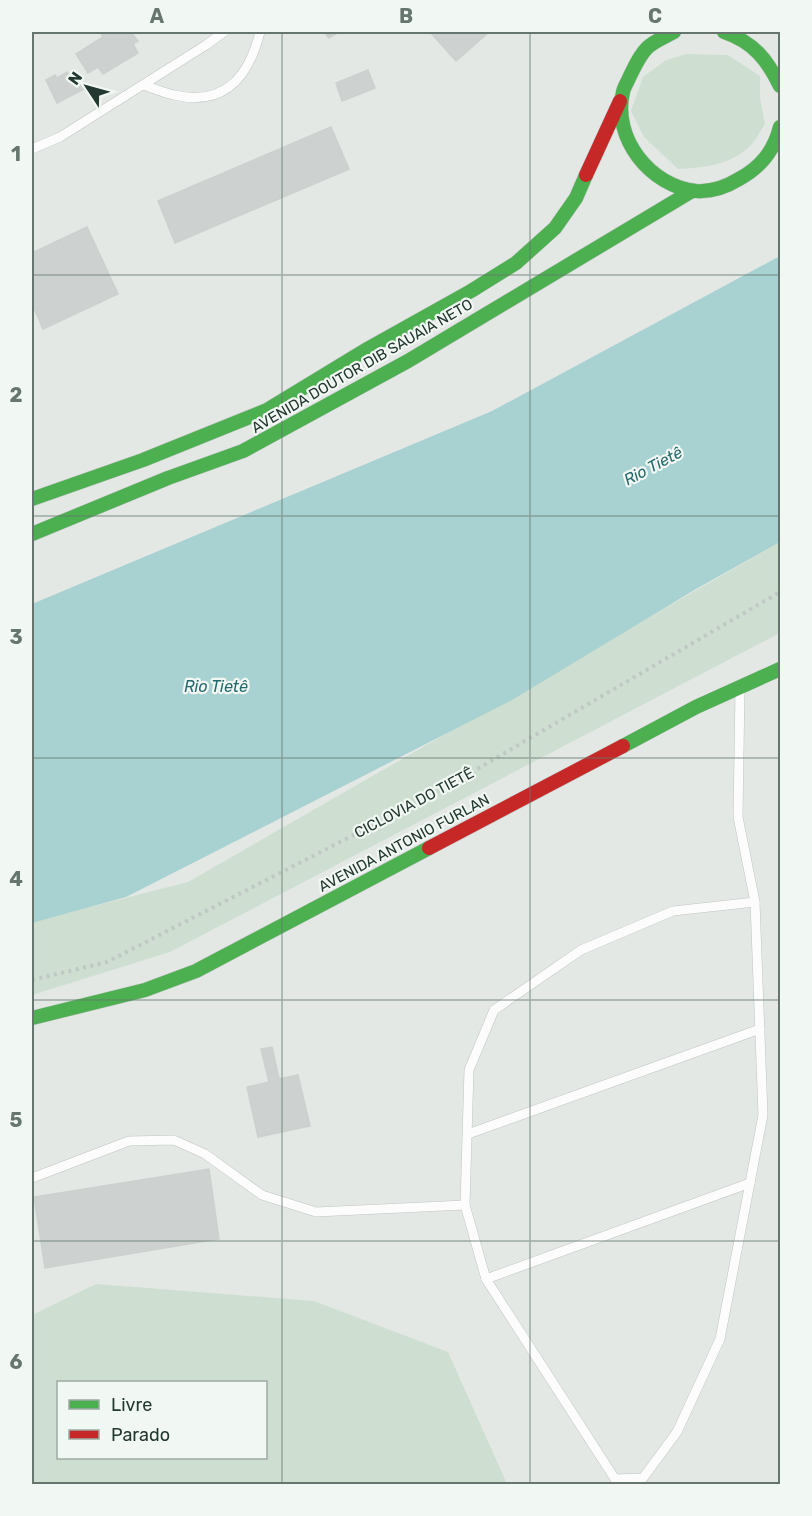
<svg xmlns="http://www.w3.org/2000/svg" width="812" height="1516" viewBox="0 0 812 1516" font-family="Rubik,sans-serif">
	<style>
		.green { fill: #cedfd1; fill-rule: evenodd }
		.water { fill: #a8d1d1 }
		.building { fill: #cdd1cf; stroke: #ccd0ce; stroke-width: 1.5 }
		.lines { fill: none; stroke-linecap: round; stroke-linejoin: round }
		.lane-casing { stroke: #c0c5c2; stroke-width: 10 }
		.fast-casing { stroke: #bfc5c2; stroke-width: 15 }
		.jam-casing { stroke: #bfc5c2; stroke-width: 15 }
		.path { stroke: #c0c8c4; stroke-width: 4; stroke-dasharray: 3 4.5; stroke-linecap: butt }
		.lane { stroke: #fbfcfb; stroke-width: 9 }
		.fast { stroke: #4caf50; stroke-width: 14 }
		.jam { stroke: #c62828; stroke-width: 14 }
		.grid { fill: none; stroke: #66766f; stroke-width: 1.5; stroke-opacity: 0.55 }
		.labels { text-anchor: middle; dominant-baseline: central; stroke-width: 4.5; stroke-linejoin: round; paint-order: stroke }
		.street-label { font-size: 15px; fill: #233830; stroke: #f1f7f3 }
		.water-label { font-size: 16px; font-style: italic; fill: #246a6d; stroke: #f1f7f3 }
		.neatline { fill: none; stroke: #66766f; stroke-width: 2 }
		.grid-label { font-size: 20px; text-anchor: middle; font-weight: bold; fill: #66766f }
	</style>
	<rect width="100%" height="100%" fill="#e3e8e5"/>
	<g class="green">
		<path d="M 686,54 L 728,55 L 760,76 L 760,98 L 765,124 C 761,130 757,138 752,144 C 734,164 704,168 678,169 L 644,137 L 631,111 L 643,77 L 666,60 Z"/>
		<path d="M 780,542 L 780,633 L 170,952 L 32,995 L 32,922 L 188,882 Z"/>
		<path d="M 96,1284 L 314,1301 L 448,1352 L 507,1484 L 32,1484 L 32,1315 ZM 266,1382 L 266,1458 L 58,1458 L 58,1382 Z"/>
	</g>
	<path class="water" d="M 780,256 L 780,542 L 696,589 L 512,700 L 126,897 L 32,923 L 32,604 L 492,411 Z"/>
	<g class="building">
		<path d="M 100,32 L 131,32 L 138,41 L 133,44 L 138,53 L 103,74 L 98,67 L 88,73 L 76,54 L 103,37 Z"/>
		<path d="M 324,32 L 339,32 L 329,38 Z"/>
		<path d="M 430,32 L 489,32 L 456,61 Z"/>
		<path d="M 368,70 L 375,88 L 342,101 L 336,83 Z"/>
		<path d="M 67,72 L 69,75 L 75,72 L 84,89 L 57,103 L 46,80 L 55,75 L 57,78 Z"/>
		<path d="M 331,127 L 349,169 L 175,243 L 158,201 Z"/>
		<path d="M 87,227 L 118,294 L 43,329 L 32,303 L 32,253 Z"/>
		<path d="M 272,1047 L 279,1079 L 298,1075 L 310,1126 L 258,1137 L 247,1087 L 269,1082 L 261,1049 Z"/>
		<path d="M 209,1169 L 219,1239 L 45,1268 L 34,1197 Z"/>
	</g>
	<g class="lines">
		<g class="lane-casing">
			<g id="lane">
				<path d="M 143,85 C 153,88 164,93 174,95 C 225,107 249,76 260,32"/>
				<path d="M 32,149 L 60,137 L 206,45 L 224,32"/>
				<path d="M 468,1134 L 760,1029"/>
				<path d="M 32,1178 L 129,1141 L 174,1140 L 205,1154 L 262,1195 L 316,1212 L 465,1205 L 486,1279 L 615,1479 L 643,1478 L 677,1432 L 720,1339 L 763,1115 L 755,902 L 738,817 L 740,689"/>
				<path d="M 465,1205 L 469,1070 L 494,1010 L 581,950 L 673,911 L 755,902"/>
				<path d="M 486,1279 L 750,1183"/>
			</g>
		</g>
		<g class="fast-casing">
			<g id="fast">
				<path d="M 674,32 C 665,37 654,41 647,48 C 639,56 635,66 630,76 C 628,81 624,87 623,92 C 612,138 650,186 696,191 C 711,192 726,187 739,179 C 761,167 774,151 780,127"/>
				<path d="M 724,32 C 753,42 767,59 780,86"/>
				<path d="M 32,499 L 143,460 L 267,410 L 369,348 L 471,291 L 516,263 L 555,228 L 576,198 L 586,175"/>
				<path d="M 32,534 L 168,478 L 243,451 L 408,361 L 692,191"/>
				<path d="M 623,746 L 696,707 L 780,669"/>
				<path d="M 32,1018 L 145,990 L 196,971 L 429,848"/>
			</g>
		</g>
		<g class="jam-casing">
			<g id="jam">
				<path d="M 586,175 L 620,101"/>
				<path d="M 429,848 L 623,746"/>
			</g>
		</g>
		<path class="path" d="M 32,980 L 107,962 L 443,789 L 780,592"/>
		<use href="#lane" class="lane"/>
		<use href="#fast" class="fast"/>
		<use href="#jam" class="jam"/>
	</g>
	<path class="grid" d="M 282,32 L 282,1484M 530,32 L 530,1484M 32,275 L 780,275M 32,516 L 780,516M 32,758 L 780,758M 32,1000 L 780,1000M 32,1241 L 780,1241"/>
	<g class="labels">
		<g class="street-label">
			<text transform="translate(362 366) rotate(-30)">AVENIDA DOUTOR DIB SAUAIA NETO</text>
			<text transform="translate(414 803) rotate(-28)">CICLOVIA DO TIETÊ</text>
			<text transform="translate(404 843) rotate(-28)">AVENIDA ANTONIO FURLAN</text>
		</g>
		<g class="water-label">
			<text transform="translate(653 466) rotate(-28)">Rio Tietê</text>
			<text x="216" y="686">Rio Tietê</text>
		</g>
	</g>
	<rect width="812" height="1516" fill="none" stroke="#f1f7f3" stroke-width="66"/>
	<rect x="57" y="1381" width="210" height="78" fill="#f1f7f3" stroke="#9faba5" stroke-width="1.5"/>
	<rect x="69" y="1400" width="30" height="9" fill="#4caf50" stroke="#9faba5" stroke-width="1.5"/>
	<text x="111" y="1411" font-size="18" fill="#233830">Livre</text>
	<rect x="69" y="1430" width="30" height="9" fill="#c62828" stroke="#9faba5" stroke-width="1.5"/>
	<text x="111" y="1441" font-size="18" fill="#233830">Parado</text>
	<g transform="translate(87 87) rotate(306)" stroke="#f1f7f3" stroke-width="4.5" paint-order="stroke">
	<path d="M0-4.5L10 22L0 15L-10 22Z" fill="#233830"/>
	<text y="-9" font-size="16" font-weight="bold" text-anchor="middle" fill="#233830">N</text>
	</g>
	<rect x="33" y="33" width="746" height="1450" class="neatline"/>
	<g class="grid-label">
		<text x="157" y="23">A</text>
		<text x="406" y="23">B</text>
		<text x="655" y="23">C</text>
		<text x="16" y="161">1</text>
		<text x="16" y="402">2</text>
		<text x="16" y="644">3</text>
		<text x="16" y="886">4</text>
		<text x="16" y="1127">5</text>
		<text x="16" y="1369">6</text>
	</g>
</svg>
